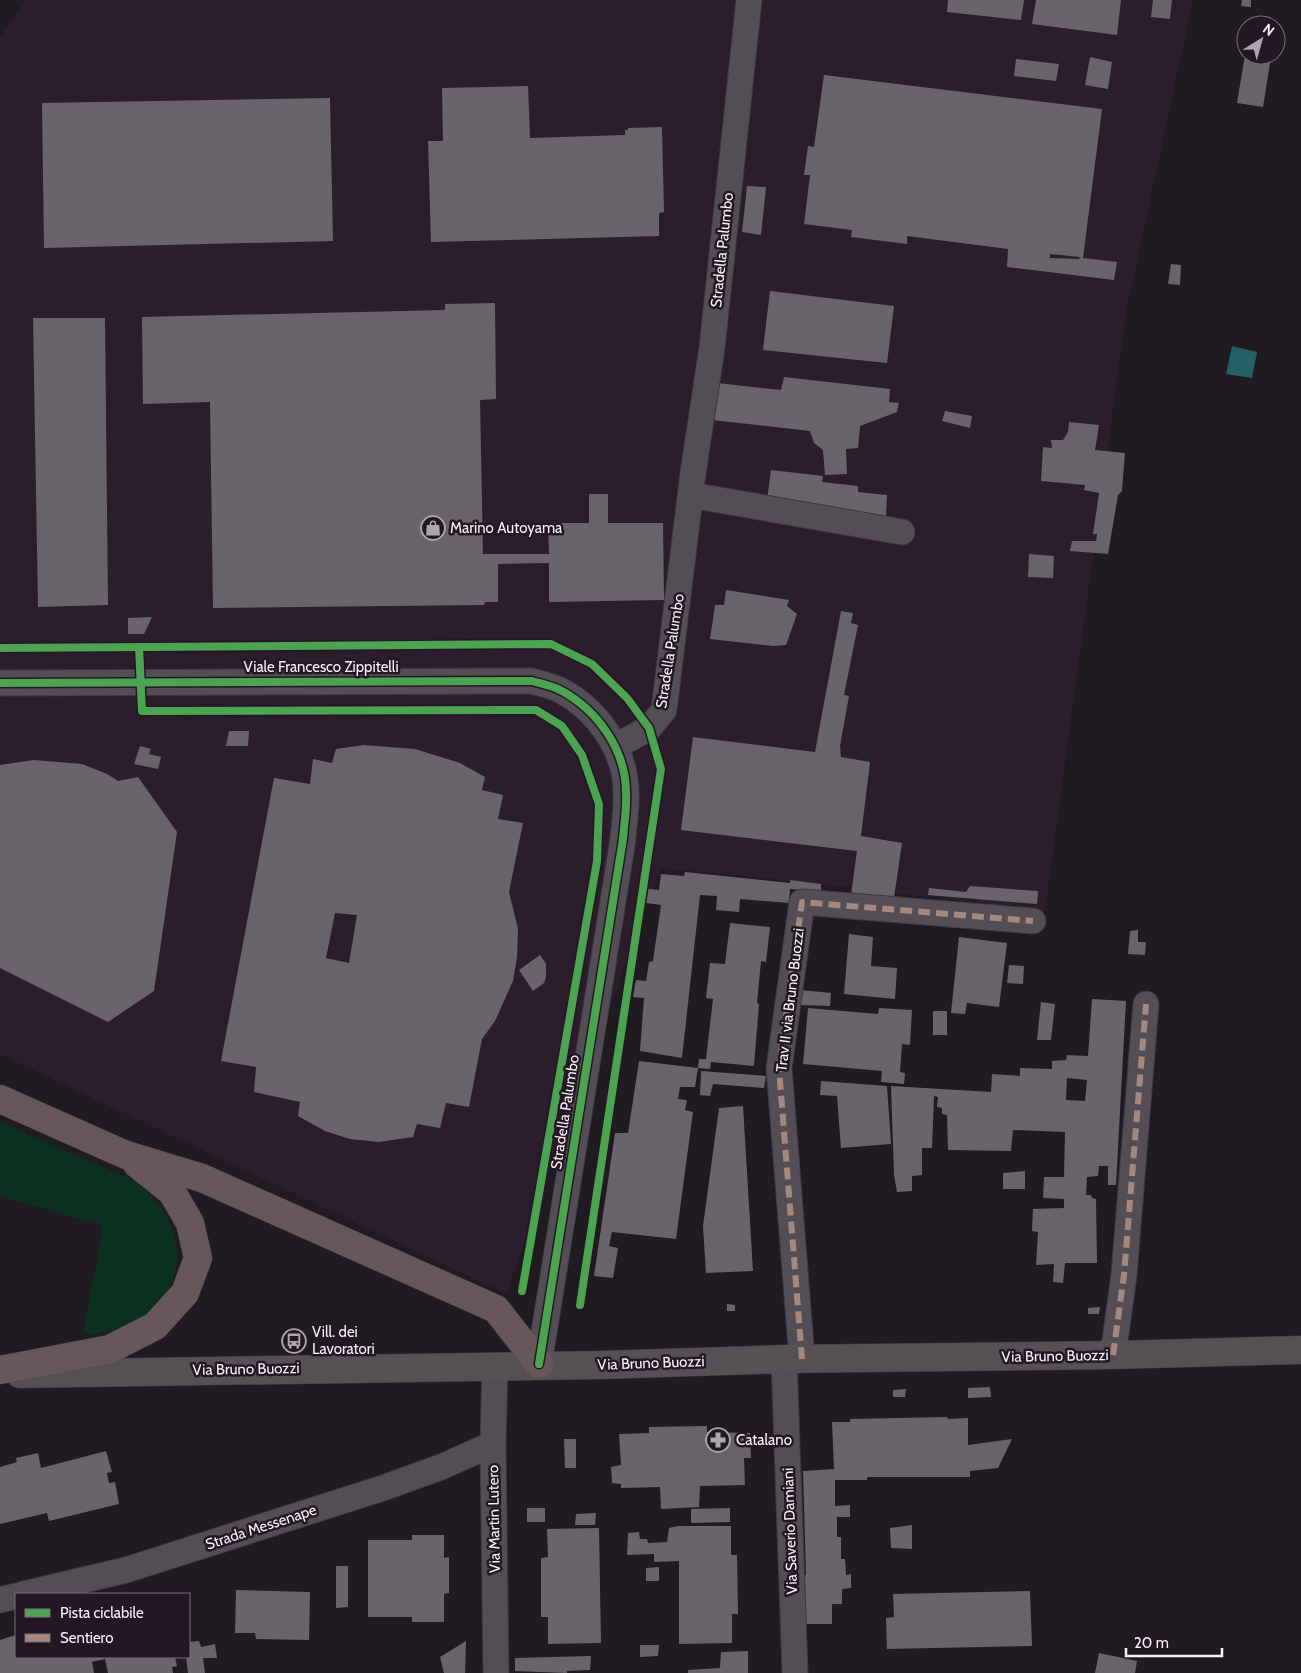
<svg xmlns="http://www.w3.org/2000/svg" width="1301" height="1673" viewBox="0 0 1301 1673" font-family="Cabin,sans-serif">
	<style>
		.built { fill: #2c1d2d }
		.green { fill: #0b301f }
		.water { fill: #256064 }
		.building { fill: #69646b; fill-rule: evenodd }
		.lines { fill: none; stroke-linecap: round; stroke-linejoin: round }
		.street-casing { stroke: #3d383e; stroke-width: 27 }
		.secondary-casing { stroke: #3d383e; stroke-width: 29 }
		.highway-casing { stroke: #3d383e; stroke-width: 29 }
		.street { stroke: #534e55; stroke-width: 25 }
		.secondary { stroke: #564f53; stroke-width: 28 }
		.highway { stroke: #66585a; stroke-width: 28 }
		.quiet { stroke: #a5887d; stroke-width: 6; stroke-dasharray: 12 6; stroke-linecap: butt }
		.cycleway-casing { stroke: #231724; stroke-width: 11 }
		.cycleway { stroke: #4ca352; stroke-width: 8 }
		.labels { text-anchor: middle; dominant-baseline: central; stroke-width: 5; stroke-linejoin: round; paint-order: stroke }
		.street-label { font-size: 15px; fill: #faf1fb; stroke: #231724 }
		.poi-label { font-size: 15px; fill: #faf1fb; stroke: #231724; text-anchor: start }
	</style>
	<rect width="100%" height="100%" fill="#201a21"/>
	<path class="built" d="M 26,0 L 1193,0 L 1126,313 L 1045,911 L 796,881 L 661,868 L 506,1294 L 0,1054 L 0,37 Z"/>
	<path class="green" d="M 0,1122 L 135,1181 C 190,1222 194,1294 128,1325 C 114,1332 98,1333 83,1334 L 103,1226 L 0,1196 Z"/>
	<path class="water" d="M 1232,346 L 1257,352 L 1252,378 L 1226,374 Z"/>
	<g class="building">
		<path d="M 948,0 L 1024,0 L 1021,20 L 947,12 Z"/>
		<path d="M 1036,0 L 1121,0 L 1117,35 L 1032,24 Z"/>
		<path d="M 1153,0 L 1172,0 L 1170,19 L 1151,17 Z"/>
		<path d="M 1242,0 L 1251,0 L 1251,7 L 1241,6 Z"/>
		<path d="M 1245,55 L 1271,57 L 1263,107 L 1237,103 Z"/>
		<path d="M 1090,57 L 1112,62 L 1108,89 L 1085,85 Z"/>
		<path d="M 1016,59 L 1059,64 L 1056,81 L 1014,76 Z"/>
		<path d="M 824,75 L 1102,109 L 1083,258 L 1117,262 L 1114,280 L 1007,267 L 1008,249 L 907,236 L 907,244 L 851,237 L 852,230 L 804,224 L 810,175 L 804,175 L 808,146 L 814,147 ZM 1050,254 L 1080,257 L 1079,259 L 1050,258 Z"/>
		<path d="M 528,86 L 530,138 L 625,135 L 625,130 L 628,130 L 628,128 L 662,127 L 664,212 L 659,213 L 659,236 L 431,242 L 428,141 L 443,141 L 442,88 Z"/>
		<path d="M 330,98 L 333,241 L 44,248 L 42,103 Z"/>
		<path d="M 747,186 L 766,187 L 761,235 L 742,232 Z"/>
		<path d="M 1171,264 L 1181,265 L 1180,285 L 1168,284 Z"/>
		<path d="M 770,291 L 894,306 L 887,363 L 763,350 Z"/>
		<path d="M 495,303 L 496,399 L 480,400 L 483,554 L 549,554 L 548,523 L 589,523 L 589,494 L 608,494 L 608,523 L 663,523 L 664,600 L 549,602 L 549,563 L 498,564 L 498,602 L 485,602 L 484,605 L 213,608 L 210,402 L 143,404 L 142,317 L 445,310 L 445,304 Z"/>
		<path d="M 33,318 L 105,318 L 108,605 L 38,607 Z"/>
		<path d="M 784,377 L 890,389 L 889,402 L 899,403 L 897,412 L 860,426 L 858,448 L 846,449 L 847,474 L 825,475 L 823,450 L 814,443 L 810,431 L 712,420 L 717,383 L 781,390 Z"/>
		<path d="M 945,411 L 972,416 L 970,428 L 942,421 Z"/>
		<path d="M 1069,422 L 1099,425 L 1095,450 L 1125,453 L 1122,491 L 1118,495 L 1108,554 L 1070,551 L 1072,541 L 1096,541 L 1097,534 L 1093,534 L 1099,493 L 1084,490 L 1085,485 L 1041,481 L 1043,447 L 1052,448 L 1051,440 L 1063,440 L 1068,432 Z"/>
		<path d="M 771,470 L 823,476 L 822,482 L 858,486 L 858,492 L 887,495 L 886,516 L 855,515 L 767,500 Z"/>
		<path d="M 1029,554 L 1054,556 L 1053,578 L 1028,577 Z"/>
		<path d="M 726,590 L 789,600 L 787,606 L 797,614 L 786,645 L 773,646 L 710,639 L 715,605 L 724,605 Z"/>
		<path d="M 841,611 L 853,613 L 851,623 L 858,625 L 844,695 L 849,696 L 840,746 L 841,757 L 870,762 L 861,836 L 902,843 L 894,898 L 851,895 L 857,851 L 681,830 L 693,737 L 815,752 Z"/>
		<path d="M 152,617 L 144,634 L 128,634 L 128,618 Z"/>
		<path d="M 229,731 L 249,731 L 248,746 L 226,746 Z"/>
		<path d="M 364,745 L 415,749 L 460,763 L 485,777 L 482,790 L 503,795 L 498,819 L 523,823 L 509,892 L 518,929 L 517,957 L 513,981 L 495,1021 L 482,1039 L 469,1107 L 446,1103 L 440,1128 L 417,1124 L 413,1137 L 379,1142 L 350,1139 L 325,1131 L 298,1116 L 300,1102 L 254,1092 L 256,1067 L 221,1061 L 274,778 L 310,784 L 313,759 L 332,763 L 336,749 ZM 335,913 L 357,915 L 349,963 L 326,958 Z"/>
		<path d="M 140,746 L 151,749 L 149,754 L 161,757 L 158,769 L 134,764 Z"/>
		<path d="M 34,760 L 82,764 L 107,774 L 118,781 L 138,777 L 177,832 L 154,991 L 108,1022 L 0,968 L 0,765 Z"/>
		<path d="M 685,872 L 790,883 L 790,880 L 821,884 L 821,891 L 790,889 L 789,903 L 740,899 L 739,912 L 716,910 L 717,896 L 700,895 L 682,1058 L 640,1051 L 644,998 L 633,997 L 636,980 L 646,981 L 649,962 L 653,961 L 661,905 L 646,903 L 648,889 L 659,890 L 661,874 L 684,876 Z"/>
		<path d="M 970,886 L 1038,891 L 1037,904 L 928,895 L 929,888 L 966,892 Z"/>
		<path d="M 730,923 L 770,927 L 766,962 L 761,961 L 757,1003 L 759,1004 L 754,1066 L 711,1062 L 710,1069 L 698,1068 L 699,1059 L 706,1059 L 713,999 L 706,998 L 710,963 L 725,964 Z"/>
		<path d="M 1138,930 L 1138,942 L 1146,942 L 1145,955 L 1128,954 L 1130,931 Z"/>
		<path d="M 849,934 L 873,937 L 871,966 L 897,968 L 895,999 L 844,994 Z"/>
		<path d="M 959,937 L 1007,943 L 999,1007 L 967,1003 L 965,1014 L 951,1013 Z"/>
		<path d="M 540,955 L 546,964 L 546,977 L 544,983 L 533,991 L 519,970 Z"/>
		<path d="M 1009,965 L 1024,966 L 1023,984 L 1007,983 Z"/>
		<path d="M 801,990 L 831,993 L 830,1006 L 799,1005 Z"/>
		<path d="M 1092,999 L 1126,1001 L 1116,1185 L 1108,1185 L 1108,1166 L 1099,1166 L 1098,1176 L 1087,1177 L 1086,1195 L 1091,1195 L 1092,1198 L 1096,1199 L 1097,1263 L 1065,1263 L 1063,1283 L 1053,1282 L 1054,1264 L 1036,1265 L 1038,1232 L 1032,1231 L 1033,1209 L 1064,1208 L 1064,1199 L 1043,1198 L 1044,1177 L 1064,1177 L 1065,1132 L 1013,1130 L 1011,1151 L 948,1150 L 947,1115 L 942,1114 L 942,1108 L 937,1107 L 938,1097 L 934,1096 L 932,1148 L 922,1148 L 922,1175 L 912,1176 L 912,1191 L 897,1192 L 894,1175 L 891,1086 L 991,1092 L 992,1074 L 1020,1076 L 1020,1068 L 1052,1069 L 1052,1061 L 1066,1060 L 1067,1055 L 1088,1056 ZM 1067,1078 L 1087,1080 L 1085,1101 L 1066,1100 Z"/>
		<path d="M 1041,1002 L 1055,1004 L 1051,1040 L 1037,1040 Z"/>
		<path d="M 808,1008 L 878,1014 L 879,1008 L 912,1010 L 910,1045 L 902,1044 L 900,1072 L 905,1073 L 904,1084 L 881,1082 L 882,1071 L 803,1064 Z"/>
		<rect x="933" y="1011" width="14" height="24"/>
		<path d="M 639,1061 L 698,1068 L 695,1087 L 680,1087 L 678,1099 L 687,1100 L 685,1110 L 693,1112 L 676,1239 L 612,1232 L 609,1246 L 618,1248 L 613,1278 L 594,1276 L 615,1133 L 628,1133 Z"/>
		<path d="M 701,1071 L 766,1076 L 764,1088 L 713,1084 L 710,1096 L 700,1095 Z"/>
		<path d="M 821,1081 L 887,1086 L 891,1144 L 841,1148 L 837,1096 L 820,1095 Z"/>
		<path d="M 743,1106 L 753,1271 L 706,1273 L 703,1226 L 719,1108 Z"/>
		<path d="M 1025,1171 L 1025,1189 L 1003,1189 L 1003,1173 Z"/>
		<path d="M 727,1304 L 735,1305 L 735,1311 L 727,1311 Z"/>
		<path d="M 1100,1307 L 1099,1314 L 1088,1314 L 1088,1308 Z"/>
		<path d="M 990,1387 L 991,1397 L 968,1398 L 968,1388 Z"/>
		<path d="M 906,1389 L 905,1397 L 893,1397 L 893,1390 Z"/>
		<path d="M 947,1417 L 948,1419 L 968,1418 L 968,1445 L 1012,1439 L 998,1468 L 970,1471 L 970,1477 L 867,1477 L 867,1480 L 835,1480 L 835,1506 L 850,1505 L 850,1517 L 837,1517 L 837,1537 L 841,1537 L 841,1559 L 845,1559 L 846,1575 L 851,1574 L 851,1588 L 842,1589 L 842,1604 L 832,1604 L 832,1624 L 799,1624 L 799,1577 L 806,1575 L 803,1471 L 834,1469 L 832,1422 L 850,1422 L 850,1419 Z"/>
		<path d="M 707,1426 L 707,1432 L 750,1433 L 751,1458 L 744,1458 L 745,1485 L 700,1486 L 699,1507 L 661,1509 L 660,1487 L 621,1488 L 621,1484 L 612,1483 L 611,1467 L 621,1465 L 619,1434 L 649,1433 L 649,1427 Z"/>
		<path d="M 564,1439 L 576,1439 L 576,1468 L 565,1468 Z"/>
		<path d="M 106,1451 L 112,1472 L 107,1473 L 109,1483 L 115,1482 L 119,1504 L 49,1521 L 47,1513 L 0,1524 L 0,1467 L 17,1462 L 16,1458 L 38,1453 L 41,1468 Z"/>
		<rect x="527" y="1508" width="18" height="14"/>
		<path d="M 730,1508 L 730,1522 L 691,1523 L 691,1509 Z"/>
		<path d="M 596,1513 L 595,1525 L 575,1525 L 576,1514 Z"/>
		<path d="M 912,1525 L 912,1549 L 891,1548 L 890,1528 Z"/>
		<path d="M 678,1526 L 731,1526 L 731,1555 L 737,1555 L 738,1614 L 732,1614 L 732,1643 L 679,1644 L 679,1561 L 654,1562 L 654,1554 L 627,1555 L 628,1533 L 639,1532 L 640,1539 L 647,1539 L 648,1543 L 667,1542 L 669,1528 Z"/>
		<path d="M 599,1528 L 601,1643 L 548,1644 L 548,1617 L 541,1617 L 541,1558 L 548,1557 L 547,1529 Z"/>
		<path d="M 412,1535 L 444,1535 L 444,1558 L 449,1557 L 449,1593 L 444,1594 L 444,1622 L 412,1622 L 412,1617 L 368,1617 L 368,1540 L 412,1540 Z"/>
		<path d="M 336,1566 L 348,1566 L 348,1607 L 336,1608 Z"/>
		<path d="M 659,1567 L 659,1581 L 646,1581 L 646,1568 Z"/>
		<path d="M 236,1590 L 310,1592 L 309,1640 L 256,1639 L 255,1633 L 235,1633 Z"/>
		<path d="M 1030,1591 L 1032,1646 L 887,1649 L 886,1618 L 894,1617 L 893,1594 Z"/>
		<path d="M 16,1635 L 16,1657 L 175,1657 L 177,1666 L 172,1667 L 173,1673 L 108,1673 L 105,1659 L 92,1662 L 94,1673 L 0,1673 L 0,1640 Z"/>
		<path d="M 199,1641 L 201,1647 L 215,1644 L 217,1658 L 203,1658 L 205,1673 L 188,1673 L 186,1657 L 189,1657 L 189,1642 Z"/>
		<path d="M 466,1641 L 465,1673 L 444,1673 L 440,1657 Z"/>
		<path d="M 640,1645 L 659,1645 L 658,1656 L 640,1657 Z"/>
		<path d="M 748,1651 L 748,1673 L 688,1673 L 688,1670 L 720,1668 L 721,1652 Z"/>
		<path d="M 1099,1653 L 1137,1661 L 1135,1673 L 1095,1673 Z"/>
		<path d="M 591,1656 L 590,1670 L 567,1671 L 567,1673 L 515,1671 L 515,1658 Z"/>
	</g>
	<g class="lines">
		<g class="street-casing">
			<g id="street">
				<path d="M 691,495 L 902,532"/>
				<path d="M 0,683 L 532,681 C 542,684 553,686 562,691 C 598,711 626,750 626,793 C 627,808 624,824 623,839 L 539,1364"/>
				<path d="M 615,747 L 649,728 L 664,710 L 693,473 L 712,348 L 749,0"/>
				<path d="M 1113,1355 L 1124,1275 L 1146,1004"/>
				<path d="M 784,1359 L 795,1673"/>
				<path d="M 802,1359 L 779,1068 L 802,902 L 1033,921"/>
				<path d="M 495,1366 L 493,1444 L 496,1673"/>
				<path d="M 24,1594 L 126,1570 L 383,1488 L 441,1467 L 493,1444"/>
				<path d="M 0,1600 L 16,1596"/>
			</g>
		</g>
		<g class="secondary-casing">
			<path id="secondary" d="M 20,1374 L 601,1365 L 784,1359 L 1113,1355 L 1301,1350"/>
		</g>
		<g class="highway-casing">
			<g id="highway">
				<path d="M 0,1099 L 126,1155 L 202,1178 L 496,1309 L 539,1364"/>
				<path d="M 0,1370 L 110,1349 L 155,1326 L 185,1293 L 198,1258 L 190,1223 L 172,1192 L 137,1164"/>
			</g>
		</g>
		<use href="#street" class="street"/>
		<use href="#secondary" class="secondary"/>
		<use href="#highway" class="highway"/>
		<g class="quiet">
			<path d="M 1113,1355 L 1124,1275 L 1146,1004"/>
			<path d="M 802,1359 L 779,1068 L 802,902 L 1033,921"/>
		</g>
		<g class="cycleway-casing">
			<g id="cycleway">
				<path d="M 139,647 L 142,711 L 536,710 L 562,726 L 582,755 L 599,804 L 597,861 L 522,1291"/>
				<path d="M 0,648 L 551,644 L 592,664 L 627,698 L 649,728 L 661,769 L 580,1305"/>
				<path d="M 0,683 L 532,681 C 542,684 553,686 562,691 C 598,711 626,750 626,793 C 627,808 624,824 623,839 L 539,1364"/>
			</g>
		</g>
		<use href="#cycleway" class="cycleway"/>
	</g>
	<defs>
		<g id="shop-ring" transform="scale(1.25)"><circle r="9.5" fill="#231724" stroke="#aea6af" stroke-width="1.5"/><path d="M-5-2.5h2.3a2.7 3.5 0 0 1 5.4 0H5L5.5 6h-11ZM-1.5-2.5h3a1.5 2.3 0 0 0-3 0Z" fill="#aea6af"/></g>
		<g id="bus-ring" transform="scale(1.25)"><circle r="9.5" fill="#231724" stroke="#aea6af" stroke-width="1.5"/><path d="M-5-6H5V4H4V6H2V4H-2V6H-4V4H-5ZM-3.5-4V0h7V-4ZM-3.5 1.2v1.5H-2V1.2ZM2 1.2v1.5H3.5V1.2Z" fill="#aea6af"/></g>
		<g id="pharmacy-ring" transform="scale(1.25)"><circle r="9.5" fill="#231724" stroke="#aea6af" stroke-width="1.5"/><path d="M-2-6h4v4h4v4h-4v4h-4v-4h-4v-4h4Z" fill="#aea6af"/></g>
	</defs>
	<g fill-rule="evenodd">
		<use href="#shop-ring" x="433" y="528"/>
		<use href="#bus-ring" x="294" y="1341"/>
		<use href="#pharmacy-ring" x="718" y="1440"/>
	</g>
	<g class="labels">
		<g class="street-label">
			<text transform="translate(722 250) rotate(-84)">Stradella Palumbo</text>
			<text transform="translate(670 651) rotate(-81)">Stradella Palumbo</text>
			<text x="321" y="667">Viale Francesco Zippitelli</text>
			<text transform="translate(790 1000) rotate(-83)">Trav II via Bruno Buozzi</text>
			<text transform="translate(565 1112) rotate(-81)">Stradella Palumbo</text>
			<text transform="translate(1055 1356) rotate(-1)">Via Bruno Buozzi</text>
			<text transform="translate(651 1363) rotate(-2)">Via Bruno Buozzi</text>
			<text transform="translate(246 1369) rotate(-1)">Via Bruno Buozzi</text>
			<text transform="translate(494 1519) rotate(-91)">Via Martin Lutero</text>
			<text transform="translate(261 1527) rotate(-18)">Strada Messenape</text>
			<text transform="translate(790 1531) rotate(-92)">Via Saverio Damiani</text>
		</g>
		<g class="poi-label">
			<text x="450" y="528">Marino Autoyama</text>
			<text x="312" y="1332">Vill. dei<tspan x="312" dy="17">Lavoratori</tspan></text>
			<text x="736" y="1440">Catalano</text>
		</g>
	</g>
	<rect x="15" y="1593" width="175" height="65" fill="#231724" stroke="#796e7a"/>
	<rect x="25" y="1609" width="25" height="8" fill="#4ca352" stroke="#796e7a"/>
	<text x="60" y="1618" font-size="15" fill="#faf1fb">Pista ciclabile</text>
	<rect x="25" y="1634" width="25" height="8" fill="#a5887d" stroke="#796e7a"/>
	<text x="60" y="1643" font-size="15" fill="#faf1fb">Sentiero</text>
	<g transform="translate(1261 40) rotate(37)"><circle r="24" fill="#231724" stroke="#796e7a"/>
	<path d="M0-4L9 19L0 12L-9 19Z" fill="#aea6af"/>
	<text y="-8" font-size="14" font-weight="bold" text-anchor="middle" fill="#faf1fb">N</text>
	</g>
	<path d="M1126 1648v8h96v-8" fill="none" stroke="#faf1fb" stroke-width="2.5"/>
	<text x="1134" y="1648" font-size="15" fill="#faf1fb" stroke="#231724" stroke-width="4" paint-order="stroke">20 m</text>
</svg>
